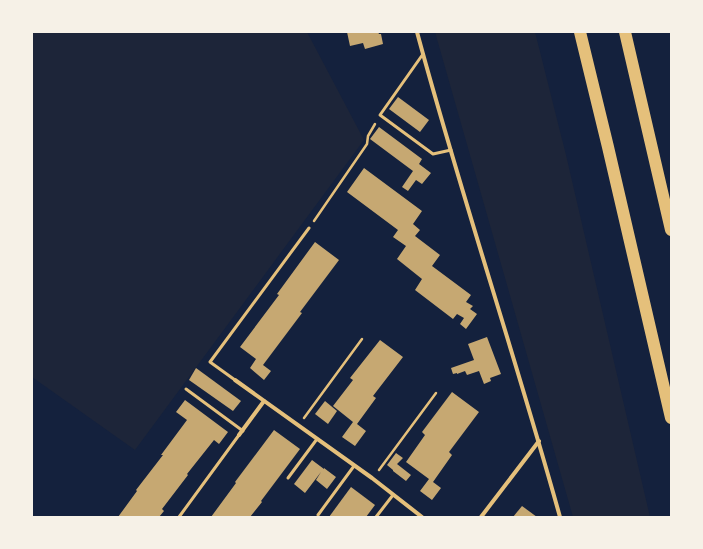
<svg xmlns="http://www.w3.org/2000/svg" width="703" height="549" viewBox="0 0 703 549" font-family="'PT Sans Narrow',sans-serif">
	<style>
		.green { fill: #1d2539 }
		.building { fill: #c6a872 }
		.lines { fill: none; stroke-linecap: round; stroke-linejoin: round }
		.path { stroke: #e5c07b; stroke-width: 2.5 }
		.service { stroke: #e5c07b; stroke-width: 3 }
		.minor { stroke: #e5c07b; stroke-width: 4 }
		.motorway { stroke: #e5c07b; stroke-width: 12 }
	</style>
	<rect width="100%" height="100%" fill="#14213d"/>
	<g class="green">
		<path d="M 32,32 L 307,32 L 364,140 L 135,450 L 32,377 Z"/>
		<path d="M 435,32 L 535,32 L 566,155 L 650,517 L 573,517 Z"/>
	</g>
	<g class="building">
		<path d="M 347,32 L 378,32 L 379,34 L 381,34 L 383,44 L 365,49 L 363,43 L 350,46 Z"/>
		<path d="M 398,97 L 429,120 L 420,132 L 389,109 Z"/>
		<path d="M 379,127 L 422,159 L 419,164 L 431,173 L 422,184 L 416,180 L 408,191 L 402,187 L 413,171 L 370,139 Z"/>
		<path d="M 364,168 L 422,211 L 413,224 L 420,230 L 415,236 L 440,255 L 432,266 L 471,295 L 466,302 L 473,306 L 470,309 L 477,314 L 466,329 L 460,324 L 464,318 L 457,314 L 453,319 L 415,290 L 422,279 L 397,259 L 406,246 L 393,237 L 398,230 L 347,192 Z"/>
		<path d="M 315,242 L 339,260 L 300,312 L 302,313 L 263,365 L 271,371 L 264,380 L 250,368 L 256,359 L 240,347 L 279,295 L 277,294 Z"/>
		<path d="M 487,337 L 501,374 L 490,378 L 491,381 L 484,384 L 479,371 L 467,375 L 465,371 L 457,374 L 457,373 L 453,374 L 451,368 L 474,360 L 468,344 Z"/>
		<path d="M 380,340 L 403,357 L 373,396 L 376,398 L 357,424 L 366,431 L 355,446 L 342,437 L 353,422 L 333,406 L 353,380 L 350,378 Z"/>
		<path d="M 196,368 L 241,401 L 233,411 L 189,380 Z"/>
		<path d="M 452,392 L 479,412 L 449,452 L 452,455 L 433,482 L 441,488 L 432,500 L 420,491 L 429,479 L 406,462 L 425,435 L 422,432 Z"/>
		<path d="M 185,400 L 228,432 L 219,444 L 214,440 L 187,474 L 188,475 L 162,509 L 164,511 L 159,517 L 118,517 L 137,491 L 136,490 L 163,455 L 161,455 L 187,420 L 176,412 Z"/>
		<path d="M 325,401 L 337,411 L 328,424 L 315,414 Z"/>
		<path d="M 274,430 L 300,449 L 261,501 L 262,502 L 250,517 L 211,517 L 236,483 L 235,482 Z"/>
		<path d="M 396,453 L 403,458 L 397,464 L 411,475 L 406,481 L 393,471 L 393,470 L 387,465 Z"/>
		<path d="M 312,460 L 324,469 L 324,468 L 336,477 L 327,489 L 316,480 L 321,472 L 305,493 L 294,484 Z"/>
		<path d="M 351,487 L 375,505 L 366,517 L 329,517 Z"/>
		<path d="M 522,506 L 537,517 L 513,517 Z"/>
	</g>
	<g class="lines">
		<g class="path">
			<path d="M 314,221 L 367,144 L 368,136 L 375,124"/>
			<path d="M 304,418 L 362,339"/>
			<path d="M 379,470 L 436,393"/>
		</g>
		<g class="service">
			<path d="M 423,54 L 380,115 L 433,154 L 451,150"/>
			<path d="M 235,380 L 210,362 L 309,228"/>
			<path d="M 186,389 L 243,431"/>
			<path d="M 288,478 L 317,439"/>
			<path d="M 318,515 L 354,466"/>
			<path d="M 179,517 L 239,435"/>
			<path d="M 376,517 L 393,495"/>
		</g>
		<g class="minor">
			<path d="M 417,32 C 461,195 515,355 560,517"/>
			<path d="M 235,380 L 372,478 L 422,517"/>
			<path d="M 239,435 L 264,401"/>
			<path d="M 481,517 L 539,441"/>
		</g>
		<g class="motorway">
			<path d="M 580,32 L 608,147 L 671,418"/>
			<path d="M 625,32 L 671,230"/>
		</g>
	</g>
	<rect width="703" height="549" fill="none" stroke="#f6f1e7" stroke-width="66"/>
</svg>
